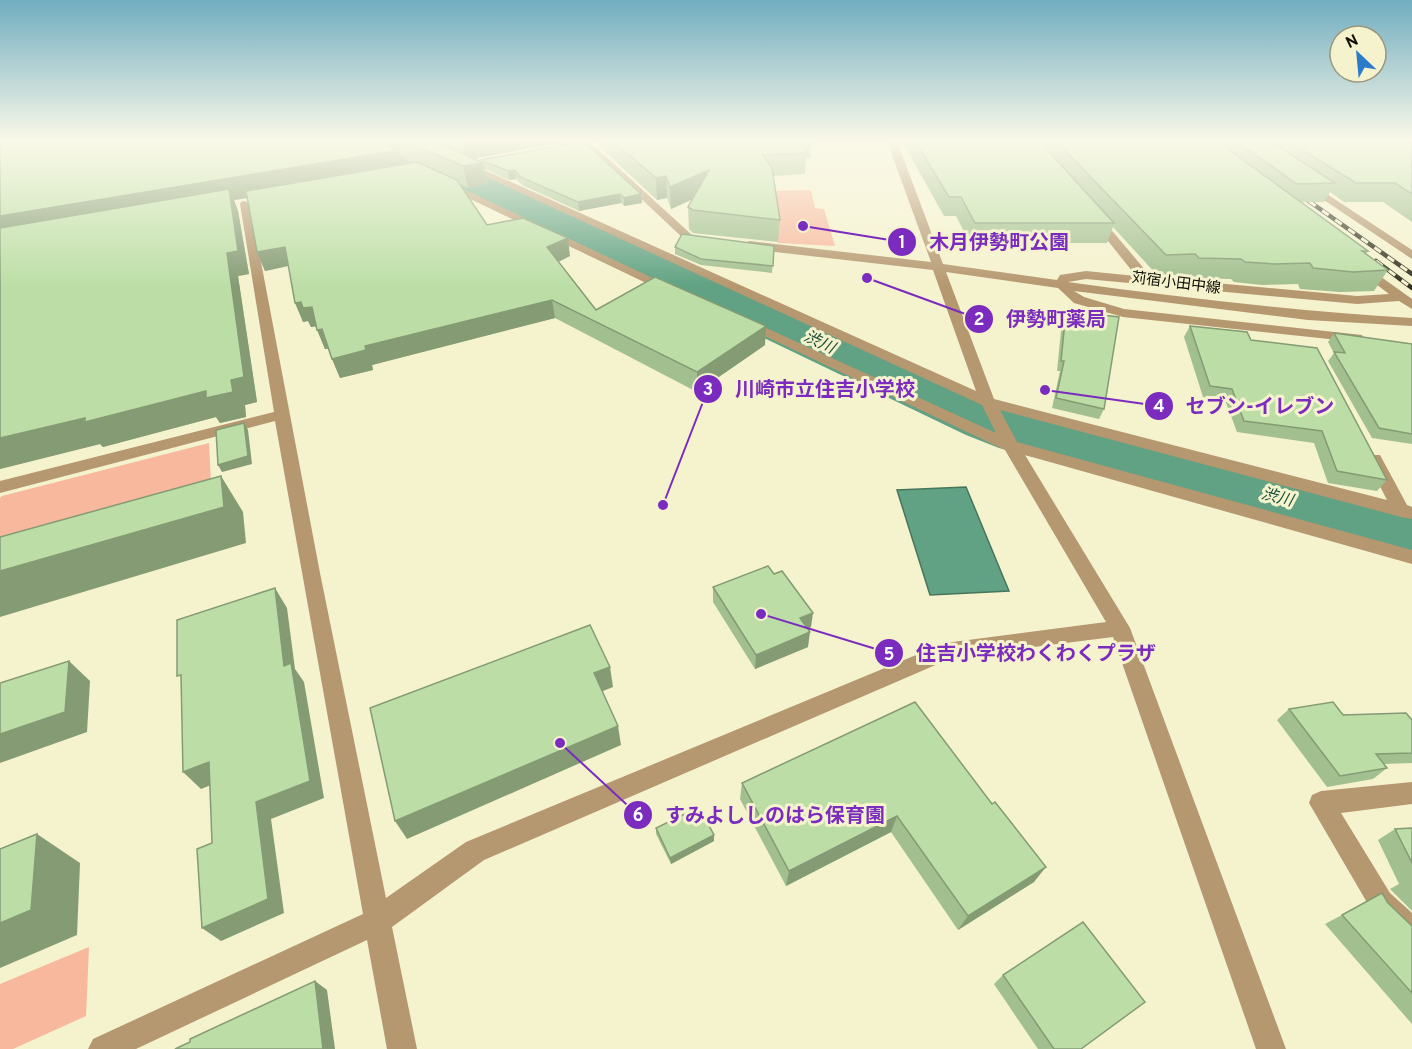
<svg xmlns="http://www.w3.org/2000/svg" width="1412" height="1049" viewBox="0 0 1412 1049" font-family="Overpass,'Noto Sans JP',sans-serif">
	<style>
		.green { fill: #f8b89d }
		.water { fill: #60a283; stroke: #48765d; stroke-width: 1.5 }
		.lines { fill: none; stroke-linecap: round; stroke-linejoin: round }
		.river { fill: #60a283; fill-rule: evenodd }
		.minor { fill: #b59770; fill-rule: evenodd }
		.rail-casing { stroke: #323122; stroke-width: 4.5 }
		.rail { stroke: #f5f2ce; stroke-width: 3; stroke-dasharray: 8; stroke-linecap: butt }
		.wall { fill: #a2bf8f; fill-rule: evenodd }
		.shaded-wall { fill: #849b74 }
		.building { fill: #bcdea6; stroke: #849b74; stroke-width: 1.5 }
		.labels { text-anchor: middle; dominant-baseline: central; stroke-width: 6; stroke-linejoin: round; paint-order: stroke }
		.far-street-label { font-size: 15px; fill: #100f04; stroke: #f5f2ce }
		.far-water-label { font-size: 16px; font-style: italic; fill: #194e38; stroke: #f5f2ce }
		.leader { fill: none; stroke: #7b2cbf; stroke-width: 2 }
		.callout-dot { fill: #7b2cbf; stroke: #f5f2ce; stroke-width: 2 }
		.mark-label { font-size: 18px; text-anchor: middle; font-weight: bold; fill: #fff }
		.callout-label { font-size: 20px; text-anchor: middle; font-weight: bold; fill: #7b2cbf; stroke: #f5f2ce; stroke-width: 6; stroke-linejoin: round; paint-order: stroke }
	</style>
	<rect width="100%" height="100%" fill="#f5f2ce"/>
	<g class="green">
		<path d="M 811,190 L 815,208 L 824,209 L 835,246 L 778,243 L 773,191 Z"/>
		<path d="M 209,443 L 211,483 L 0,541 L 0,498 L 2,496 Z"/>
		<path d="M 89,947 L 86,1016 L 13,1049 L 0,1049 L 0,984 Z"/>
	</g>
	<path class="water" d="M 966,487 L 1009,591 L 930,595 L 897,490 Z"/>
	<g class="lines">
		<path class="river" d="M 365,141 L 411,141 L 1008,409 L 1036,419 L 1412,507 L 1412,557 L 999,448 L 966,435 L 370,149 Z"/>
		<g class="minor">
			<path d="M 349,141 L 361,141 L 676,289 L 670,293 L 665,292 Z"/>
			<path d="M 580,141 L 589,141 L 692,235 L 711,238 L 711,242 L 685,240 Z"/>
			<path d="M 887,141 L 897,141 L 943,264 L 1057,280 L 1060,275 L 1086,271 L 1136,276 L 1088,216 L 1094,213 L 1098,214 L 1151,277 L 1357,296 L 1389,294 L 1359,271 L 1357,268 L 1359,265 L 1363,264 L 1412,299 L 1412,309 L 1399,301 L 1357,304 L 1086,279 L 1068,282 C 1183,298 1297,311 1412,318 L 1412,326 L 1308,320 L 1074,291 L 1084,297 L 1124,309 L 1362,335 L 1364,338 L 1362,341 L 1357,342 L 1123,317 L 1074,303 L 1058,288 L 946,272 L 994,399 L 1387,500 L 1366,459 L 1368,455 L 1380,455 L 1407,505 L 1412,507 L 1412,519 L 1401,517 L 1000,410 L 1017,442 L 1412,550 L 1412,564 L 1025,455 L 1130,628 L 1286,1049 L 1256,1049 L 1113,637 L 954,657 L 484,860 L 392,927 L 417,1049 L 387,1049 L 367,940 L 136,1049 L 88,1049 L 93,1039 L 363,914 L 275,421 L 0,493 L 0,481 L 274,412 L 240,204 L 241,202 L 245,201 L 250,204 L 320,573 L 386,898 L 466,842 L 945,643 L 1106,622 L 1005,450 L 737,323 L 744,319 L 749,320 L 996,433 L 982,405 L 460,165 L 469,163 L 976,391 L 933,270 L 749,249 L 743,245 L 749,241 L 931,262 Z"/>
			<path d="M 1307,181 L 1412,250 L 1412,259 L 1303,186 L 1303,182 Z"/>
			<path d="M 1412,782 L 1412,804 L 1341,813 L 1390,893 L 1412,913 L 1412,945 L 1402,941 L 1372,911 L 1309,803 L 1312,795 L 1321,791 Z"/>
		</g>
		<g class="rail-casing">
			<g id="rail">
				<path d="M 1296,192 L 1412,274"/>
				<path d="M 1376,261 L 1412,288"/>
			</g>
		</g>
		<use href="#rail" class="rail"/>
	</g>
	<g class="wall">
		<path d="M 0,141 L 570,141 L 474,158 L 481,162 L 481,160 L 641,194 L 642,203 L 624,206 L 621,203 L 579,211 L 522,185 L 516,179 L 509,180 L 485,169 L 488,184 L 468,188 L 460,184 L 487,225 L 570,256 L 558,262 L 596,310 L 765,345 L 697,392 L 555,318 L 372,365 L 373,370 L 340,378 L 328,349 L 325,349 L 316,326 L 311,327 L 308,321 L 303,322 L 288,266 L 265,271 L 257,252 L 248,198 L 234,200 L 238,211 L 249,274 L 238,276 L 257,402 L 245,405 L 246,417 L 220,423 L 216,417 L 103,447 L 100,444 L 0,469 ZM 401,157 L 413,163 L 403,164 Z"/>
		<path d="M 599,141 L 811,141 L 810,158 L 806,158 L 805,174 L 773,176 L 780,220 L 778,242 L 693,233 L 689,229 L 688,207 L 692,199 L 671,209 L 667,198 L 657,200 L 600,147 Z"/>
		<path d="M 902,141 L 1412,141 L 1412,222 L 1383,202 L 1344,202 L 1330,192 L 1324,202 L 1302,202 L 1368,251 L 1366,254 L 1388,270 L 1374,291 L 1340,292 L 1300,289 L 1298,284 L 1262,285 L 1234,282 L 1231,279 L 1189,278 L 1185,275 L 1157,275 L 1113,227 L 1107,243 L 970,243 L 956,216 L 944,216 Z"/>
		<path d="M 774,246 L 772,273 L 701,265 L 675,254 L 675,247 Z"/>
		<path d="M 1066,311 L 1104,409 L 1099,419 L 1052,408 L 1060,371 L 1057,371 L 1062,321 Z"/>
		<path d="M 1190,326 L 1251,340 L 1387,480 L 1377,491 L 1328,483 L 1314,443 L 1237,432 L 1225,400 L 1203,397 L 1184,337 Z"/>
		<path d="M 1334,333 L 1412,344 L 1412,444 L 1372,438 L 1328,361 L 1334,353 L 1328,342 Z"/>
		<path d="M 713,587 L 811,627 L 807,629 L 808,647 L 755,669 L 713,602 Z"/>
		<path d="M 915,702 L 1034,882 L 958,930 L 891,832 L 786,886 L 740,799 L 742,783 Z"/>
		<path d="M 1289,709 L 1412,720 L 1412,763 L 1384,764 L 1387,768 L 1373,779 L 1327,787 L 1277,720 Z"/>
		<path d="M 656,828 L 714,841 L 671,864 L 656,834 Z"/>
		<path d="M 1412,828 L 1412,911 L 1390,889 L 1399,884 L 1378,840 L 1395,829 Z"/>
		<path d="M 1342,915 L 1412,926 L 1412,1024 L 1325,924 Z"/>
		<path d="M 1003,975 L 1081,1049 L 1038,1049 L 994,984 Z"/>
	</g>
	<g class="shaded-wall">
		<path d="M 462,141 L 570,141 L 466,160 Z"/>
		<path d="M 399,150 L 405,171 L 234,200 L 238,211 L 249,274 L 238,276 L 257,402 L 245,405 L 246,417 L 220,423 L 216,417 L 103,447 L 100,444 L 0,469 L 0,438 L 85,418 L 206,391 L 233,392 L 0,241 L 0,216 Z"/>
		<path d="M 483,163 L 488,184 L 468,188 L 463,166 Z"/>
		<path d="M 515,170 L 516,179 L 509,180 L 508,171 Z"/>
		<path d="M 709,170 L 709,192 L 671,209 L 670,187 Z"/>
		<path d="M 666,176 L 667,198 L 657,200 L 656,178 Z"/>
		<path d="M 620,194 L 621,203 L 579,211 L 578,202 Z"/>
		<path d="M 641,194 L 642,203 L 624,206 L 624,198 Z"/>
		<path d="M 568,238 L 570,256 L 550,266 L 547,247 Z"/>
		<path d="M 285,247 L 292,265 L 265,271 L 257,252 Z"/>
		<path d="M 552,300 L 555,318 L 372,365 L 373,370 L 340,378 L 332,359 L 365,346 Z"/>
		<path d="M 301,302 L 312,307 L 319,326 L 311,327 L 308,321 L 303,322 L 295,303 Z"/>
		<path d="M 766,326 L 765,345 L 697,392 L 697,372 Z"/>
		<path d="M 322,329 L 330,348 L 325,349 L 317,330 Z"/>
		<path d="M 244,423 L 248,430 L 252,464 L 222,472 L 218,465 Z"/>
		<path d="M 221,476 L 243,512 L 246,543 L 0,617 L 0,571 Z"/>
		<path d="M 275,588 L 287,608 L 295,669 L 304,682 L 324,798 L 271,819 L 284,913 L 221,941 L 202,928 L 256,802 L 284,666 Z"/>
		<path d="M 813,613 L 811,627 L 798,633 L 800,618 Z"/>
		<path d="M 810,632 L 808,647 L 755,669 L 756,655 Z"/>
		<path d="M 69,661 L 90,681 L 87,732 L 0,763 L 0,734 Z"/>
		<path d="M 610,667 L 613,687 L 598,693 L 594,673 Z"/>
		<path d="M 618,726 L 621,745 L 407,839 L 395,821 Z"/>
		<path d="M 209,762 L 226,779 L 201,789 L 183,772 Z"/>
		<path d="M 897,816 L 891,832 L 786,886 L 789,871 Z"/>
		<path d="M 37,834 L 80,863 L 77,935 L 0,968 L 0,923 Z"/>
		<path d="M 714,835 L 714,841 L 671,864 L 670,858 Z"/>
		<path d="M 1046,867 L 1034,882 L 958,930 L 968,916 Z"/>
		<path d="M 315,981 L 327,990 L 335,1049 L 323,1049 Z"/>
	</g>
	<g class="building">
		<path d="M 0,141 L 379,141 L 399,150 L 0,216 Z"/>
		<path d="M 405,141 L 436,141 L 483,163 L 463,166 Z"/>
		<path d="M 583,141 L 641,194 L 624,198 L 620,194 L 578,202 L 520,177 L 515,170 L 508,171 L 481,160 Z"/>
		<path d="M 613,141 L 800,141 L 807,153 L 763,155 L 772,168 L 780,220 L 693,210 L 688,207 L 709,170 L 670,187 L 666,176 L 656,178 Z"/>
		<path d="M 915,141 L 1039,141 L 1114,223 L 975,223 L 961,197 L 949,197 Z"/>
		<path d="M 1056,141 L 1217,141 L 1368,251 L 1362,251 L 1388,270 L 1353,272 L 1313,268 L 1310,263 L 1274,264 L 1245,262 L 1241,259 L 1199,258 L 1195,254 L 1166,255 Z"/>
		<path d="M 1236,141 L 1270,141 L 1335,183 L 1297,184 Z"/>
		<path d="M 1288,141 L 1412,141 L 1412,194 L 1395,183 L 1356,183 Z"/>
		<path d="M 417,162 L 457,180 L 487,225 L 523,218 L 568,238 L 547,247 L 596,310 L 655,277 L 766,326 L 697,372 L 552,300 L 365,346 L 366,350 L 332,359 L 322,329 L 317,330 L 312,307 L 303,308 L 301,302 L 295,303 L 285,247 L 257,252 L 246,191 Z"/>
		<path d="M 229,189 L 238,251 L 227,253 L 244,377 L 231,380 L 233,392 L 206,398 L 206,391 L 85,422 L 85,418 L 0,438 L 0,228 Z"/>
		<path d="M 682,234 L 774,246 L 773,266 L 701,259 L 675,247 Z"/>
		<path d="M 1066,311 L 1119,317 L 1104,409 L 1056,398 L 1064,361 L 1061,361 Z"/>
		<path d="M 1190,326 L 1247,332 L 1251,340 L 1317,348 L 1387,480 L 1337,471 L 1322,431 L 1244,421 L 1232,389 L 1210,386 Z"/>
		<path d="M 1334,333 L 1412,344 L 1412,434 L 1379,428 L 1334,352 L 1345,353 Z"/>
		<path d="M 244,423 L 248,456 L 218,465 L 216,430 Z"/>
		<path d="M 221,476 L 224,507 L 0,571 L 0,537 Z"/>
		<path d="M 768,566 L 774,574 L 782,571 L 813,613 L 800,618 L 810,632 L 756,655 L 713,587 Z"/>
		<path d="M 275,588 L 284,666 L 291,663 L 310,781 L 256,802 L 268,899 L 202,928 L 197,849 L 212,843 L 209,762 L 183,772 L 181,675 L 177,676 L 177,620 Z"/>
		<path d="M 590,625 L 610,667 L 594,673 L 618,726 L 395,821 L 370,708 Z"/>
		<path d="M 69,661 L 65,712 L 0,734 L 0,683 Z"/>
		<path d="M 915,702 L 992,804 L 995,802 L 1046,867 L 968,916 L 897,816 L 789,871 L 742,783 Z"/>
		<path d="M 1333,702 L 1343,715 L 1406,713 L 1412,720 L 1412,753 L 1376,754 L 1387,768 L 1340,776 L 1289,709 Z"/>
		<path d="M 699,807 L 714,835 L 670,858 L 656,828 Z"/>
		<path d="M 1412,828 L 1412,863 L 1395,829 Z"/>
		<path d="M 37,834 L 31,910 L 0,923 L 0,849 Z"/>
		<path d="M 1382,893 L 1388,903 L 1412,926 L 1412,993 L 1342,915 Z"/>
		<path d="M 1083,922 L 1145,1002 L 1081,1049 L 1054,1049 L 1003,975 Z"/>
		<path d="M 315,981 L 323,1049 L 175,1049 L 190,1042 L 190,1039 Z"/>
	</g>
	<linearGradient id="sky" x2="0" y2="1"><stop stop-color="#71adc0"/><stop offset="0.49" stop-color="#faf9e9"/><stop offset="1" stop-color="#faf9e9" stop-opacity="0"/></linearGradient>
	<rect width="1412" height="287" fill="url(#sky)"/>
	<g class="labels">
		<g class="far-street-label">
			<text transform="translate(1176 284) rotate(7)">苅宿小田中線</text>
		</g>
		<g class="far-water-label">
			<text transform="translate(819 343) rotate(25)">渋川</text>
			<text transform="translate(1277 498) rotate(14)">渋川</text>
		</g>
	</g>
	<path class="leader" d="M803 226L902 242M867 278L979 319M663 505L708 389M1045 390L1159 406M761 614L889 653M560 743L638 815"/>
	<g class="callout-dot">
		<circle cx="803" cy="226" r="6"/>
		<circle cx="867" cy="278" r="6"/>
		<circle cx="663" cy="505" r="6"/>
		<circle cx="1045" cy="390" r="6"/>
		<circle cx="761" cy="614" r="6"/>
		<circle cx="560" cy="743" r="6"/>
		<circle cx="902" cy="242" r="15"/>
		<circle cx="979" cy="319" r="15"/>
		<circle cx="708" cy="389" r="15"/>
		<circle cx="1159" cy="406" r="15"/>
		<circle cx="889" cy="653" r="15"/>
		<circle cx="638" cy="815" r="15"/>
	</g>
	<g class="mark-label">
		<text x="902" y="248">1</text>
		<text x="979" y="325">2</text>
		<text x="708" y="395">3</text>
		<text x="1159" y="412">4</text>
		<text x="889" y="660">5</text>
		<text x="638" y="821">6</text>
	</g>
	<g class="callout-label">
		<text x="999" y="249">木月伊勢町公園</text>
		<text x="1056" y="326">伊勢町薬局</text>
		<text x="825" y="396">川崎市立住吉小学校</text>
		<text x="1260" y="413">セブン-イレブン</text>
		<text x="1036" y="660">住吉小学校わくわくプラザ</text>
		<text x="775" y="822">すみよししのはら保育園</text>
	</g>
	<g transform="translate(1358 54) rotate(334)"><circle r="28" fill="#f5f2ce" stroke="#99977d" stroke-width="1.5"/>
	<path d="M0-4.5L10 22L0 15L-10 22Z" fill="#2c7bca"/>
	<text y="-9" font-size="16" font-weight="bold" text-anchor="middle" fill="#100f04">N</text>
	</g>
</svg>
